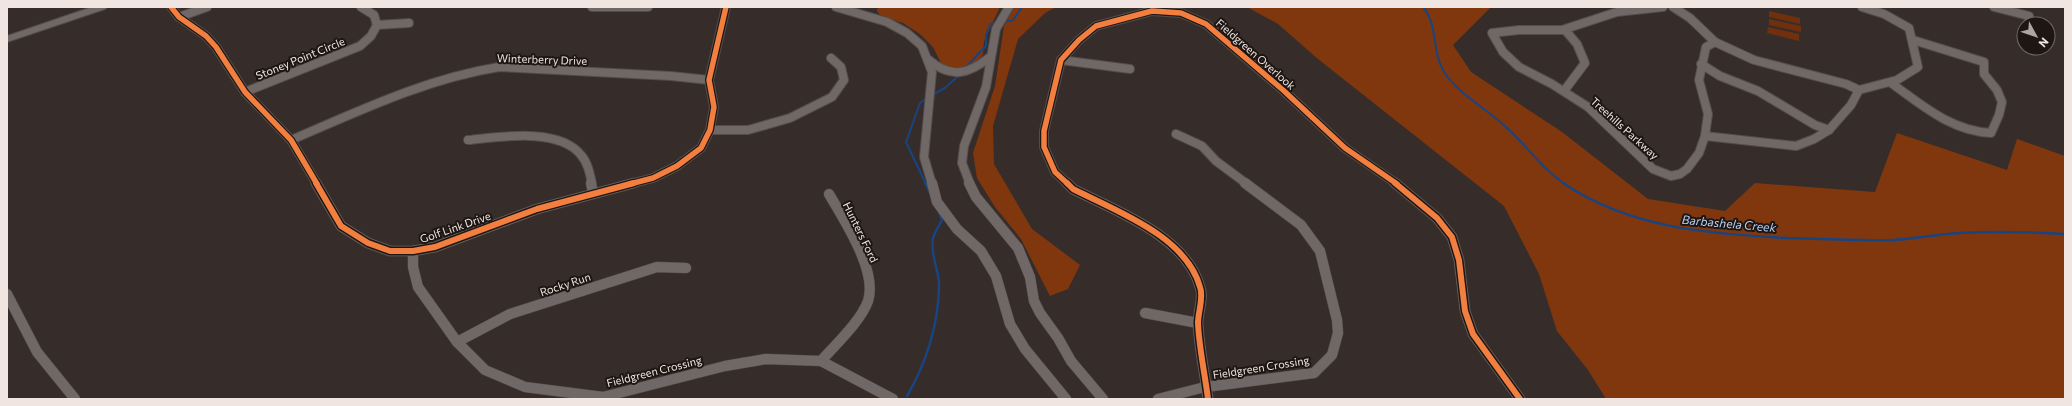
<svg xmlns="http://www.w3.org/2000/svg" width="2072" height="406" viewBox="0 0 2072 406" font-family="Commissioner,sans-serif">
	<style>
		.green { fill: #70300e }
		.forest { fill: #81370e }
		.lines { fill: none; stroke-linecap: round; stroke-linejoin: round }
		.stream-far1 { stroke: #184482; stroke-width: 2 }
		.stream { stroke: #184482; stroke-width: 2.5 }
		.minor-far1-casing { stroke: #534c49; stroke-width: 10 }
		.minor-casing { stroke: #534c49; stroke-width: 11 }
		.tertiary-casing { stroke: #534c49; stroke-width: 2 }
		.minor-far1 { stroke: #706866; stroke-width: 8 }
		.minor { stroke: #706866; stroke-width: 10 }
		.tertiary { fill: #706866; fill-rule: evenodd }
		.cycleway-far1-casing { stroke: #1d1613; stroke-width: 8 }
		.cycleway-casing { stroke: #1d1613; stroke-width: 9 }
		.cycleway-far1 { stroke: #f27e40; stroke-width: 5.5 }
		.cycleway { stroke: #f27e40; stroke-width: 6 }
		.labels { text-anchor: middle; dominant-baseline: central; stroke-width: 4; stroke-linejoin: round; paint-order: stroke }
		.street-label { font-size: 11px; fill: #f0e5e1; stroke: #1d1613 }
		.water-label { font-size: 12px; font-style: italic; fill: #b6d0f8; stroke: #1d1613 }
	</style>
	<rect width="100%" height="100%" fill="#362d2a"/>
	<g class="green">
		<path d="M 1769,11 L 1800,18 L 1800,24 L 1769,17 Z"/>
		<path d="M 1769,19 L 1801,26 L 1801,32 L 1769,25 Z"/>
		<path d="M 1768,27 L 1799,34 L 1799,41 L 1767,33 Z"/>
	</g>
	<g class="forest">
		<path d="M 878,7 L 1000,7 L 984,41 L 983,54 L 979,60 L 969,67 L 956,70 L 947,68 L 941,63 L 933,47 L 920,34 L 903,23 L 881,16 L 877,11 Z"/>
		<path d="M 1014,7 L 1056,7 L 1045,13 L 1018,39 L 993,126 L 994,164 L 1032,229 L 1080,265 L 1068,289 L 1050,296 L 1021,239 L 995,207 L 977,178 L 973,153 L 995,86 L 1004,26 Z"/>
		<path d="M 1247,7 L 1491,7 L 1453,45 L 1471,72 L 1562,132 L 1648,199 L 1725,211 L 1755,183 L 1875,192 L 1897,133 L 2007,170 L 2017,139 L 2065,156 L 2065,399 L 1606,399 L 1588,370 L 1557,331 L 1539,274 L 1504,206 L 1318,59 L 1278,24 Z"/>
	</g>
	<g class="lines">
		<g class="stream-far1">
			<path d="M 1423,7 C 1439,26 1431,51 1444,72 C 1460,96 1488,109 1508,129 C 1528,147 1542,169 1565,184"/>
			<path d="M 1004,22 L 1013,20 L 1022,7"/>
			<path d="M 965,68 L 986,46 L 986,35 L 990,24 L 995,23"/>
			<path d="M 934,94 L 945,88 L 958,76"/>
			<path d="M 926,184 L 906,142 L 920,103 L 926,99"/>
		</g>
		<g class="stream">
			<path d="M 925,183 L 931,195"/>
			<path d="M 1563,183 C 1629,228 1709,234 1787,238 C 1822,239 1857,241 1893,240 C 1915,239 1937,234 1959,233 C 1994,231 2030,232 2065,234"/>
			<path d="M 907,396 C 926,364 939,323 939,285 C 939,270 930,255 933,239 C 934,233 939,226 942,220 L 938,210"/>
		</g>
		<g class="minor-far1-casing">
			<g id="minor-far1">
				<path d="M 171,7 L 179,17 L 206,36 L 216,47 L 245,92 L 291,140 L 317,184"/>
				<path d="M 592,7 L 648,7"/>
				<path d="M 836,7 L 887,22 L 907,33 L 922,46 L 932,72 L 924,157 L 932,184"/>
				<path d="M 1663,7 L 1617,12 L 1562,30 L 1519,30 L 1492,33 L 1503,52 L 1519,67 L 1552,84 L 1588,107 L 1653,169 L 1671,176 L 1680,174 L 1687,169 L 1699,153 L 1705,136 L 1708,114 L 1699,80 L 1706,47 L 1715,42 L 1690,18 L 1673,7"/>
				<path d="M 1994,7 L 2029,16"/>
				<path d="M 179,17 L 207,7"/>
				<path d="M 377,25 L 409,23"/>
				<path d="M 1715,42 L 1754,60 L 1846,84 L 1859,90"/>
				<path d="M 929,60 C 951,79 969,74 990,57"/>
				<path d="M 1061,60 L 1130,69"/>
				<path d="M 1701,64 L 1720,76 L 1758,91 L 1815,125 L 1829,130"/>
				<path d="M 1891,83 C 1922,105 1951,131 1991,133 L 1999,115 L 2002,102 L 1997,90 L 1984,74 L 1984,62 L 1913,40"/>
				<path d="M 1564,91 L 1585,63 L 1577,44 L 1565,30"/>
				<path d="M 245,92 L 360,46 L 371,36 L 377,25 L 374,15 L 361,7"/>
				<path d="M 710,130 L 748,130 L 790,118 L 832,97 L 844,80 L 841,67 L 831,58"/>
				<path d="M 1176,134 L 1202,146 L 1216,161 L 1247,184"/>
				<path d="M 1705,136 L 1796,146 L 1814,139 L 1829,130 L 1851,105 L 1859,90 L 1897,80 L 1918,67 L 1909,28 L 1884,14 L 1862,7"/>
				<path d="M 291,140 C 359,111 425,79 499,67 L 671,76 L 709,80"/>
				<path d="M 468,140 C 499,137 559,127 581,155 C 588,163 590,174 592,184"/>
				<path d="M 630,184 L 653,178 L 677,166 L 701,148 L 710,130 L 714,107 L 709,80 L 726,7"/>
				<path d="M 970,184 L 962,163 L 964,146 L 986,87 L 996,29 L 1009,7"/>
				<path d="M 1068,184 L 1055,172 L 1044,147 L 1044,131 L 1061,60 L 1079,40 L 1096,26 L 1152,11 L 1181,13 L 1206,24 L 1283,90 L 1345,148 L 1397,184"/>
			</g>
		</g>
		<g class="minor-casing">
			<g id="minor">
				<path d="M 316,183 L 341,226 L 368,243 L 390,251 L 413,251 L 435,247 L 537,209 L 634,183"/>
				<path d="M 591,183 L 593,193"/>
				<path d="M 932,183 L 937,202 L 957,229 L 981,251 L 996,276 L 1010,324 L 1025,349 L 1066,399"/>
				<path d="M 969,183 L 976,197 L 1018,248 L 1030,277 L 1034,301 L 1040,313 L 1058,338 L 1071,361 L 1103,399"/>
				<path d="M 1067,183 L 1073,189 C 1116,211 1186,236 1200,287 C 1204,297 1198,312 1198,323 C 1199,348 1205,374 1208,399"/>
				<path d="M 1395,183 L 1437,218 L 1452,237 L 1459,260 L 1465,311 L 1473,334 L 1520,399"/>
				<path d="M 413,251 L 413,267 L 418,287 L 457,342 L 485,370 L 525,387 L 603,397 L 725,366 L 766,359 L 821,361 L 893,399"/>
				<path d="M 7,294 L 37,352 L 75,399"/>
				<path d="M 1145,313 L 1198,323"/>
				<path d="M 457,342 L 510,314 L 657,267 L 686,268"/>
				<path d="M 821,361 C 835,345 861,321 868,301 C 878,271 844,220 829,194"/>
				<path d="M 1158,399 L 1205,387 L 1314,373 L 1332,355 L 1338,333 L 1337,320 L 1320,251 L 1301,225 L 1245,183"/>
			</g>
		</g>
		<g class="tertiary-casing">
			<path id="tertiary" d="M 92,7 L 107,7 L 105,9 L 7,42 L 7,36 Z"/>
		</g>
		<use href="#minor-far1" class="minor-far1"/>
		<use href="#minor" class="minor"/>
		<use href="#tertiary" class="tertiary"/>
		<g class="cycleway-far1-casing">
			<g id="cycleway-far1">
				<path d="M 171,7 L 179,17 L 206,36 L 216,47 L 245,92 L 291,140 L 317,184"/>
				<path d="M 630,184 L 653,178 L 677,166 L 701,148 L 710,130 L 714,107 L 709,80 L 726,7"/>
				<path d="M 1068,184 L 1055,172 L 1044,147 L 1044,131 L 1061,60 L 1079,40 L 1096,26 L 1152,11 L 1181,13 L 1206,24 L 1283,90 L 1345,148 L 1397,184"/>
			</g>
		</g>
		<g class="cycleway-casing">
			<g id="cycleway">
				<path d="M 316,183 L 341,226 L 368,243 L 390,251 L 413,251 L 435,247 L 537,209 L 634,183"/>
				<path d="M 1067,183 L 1073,189 C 1116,211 1186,236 1200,287 C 1204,297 1198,312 1198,323 C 1199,348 1205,374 1208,399"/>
				<path d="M 1395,183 L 1437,218 L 1452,237 L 1459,260 L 1465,311 L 1473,334 L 1520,399"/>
			</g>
		</g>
		<use href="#cycleway-far1" class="cycleway-far1"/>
		<use href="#cycleway" class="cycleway"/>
	</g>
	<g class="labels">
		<g class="street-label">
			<text transform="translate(1256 54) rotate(41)">Fieldgreen Overlook</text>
			<text transform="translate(300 58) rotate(-22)">Stoney Point Circle</text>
			<text transform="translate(542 59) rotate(2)">Winterberry Drive</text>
			<text transform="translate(1625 128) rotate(42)">Treehills Parkway</text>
			<text transform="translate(455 227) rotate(-19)">Golf Link Drive</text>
			<text transform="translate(861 232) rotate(64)">Hunters Ford</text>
			<text transform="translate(565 284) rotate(-18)">Rocky Run</text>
			<text transform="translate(1261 367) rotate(-9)">Fieldgreen Crossing</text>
			<text transform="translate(654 371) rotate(-14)">Fieldgreen Crossing</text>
		</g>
		<g class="water-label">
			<text transform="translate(1729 223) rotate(5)">Barbashela Creek</text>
		</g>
	</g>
	<rect width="2072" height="406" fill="none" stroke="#f0e5e1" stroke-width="16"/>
	<g transform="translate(2036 36) rotate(130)"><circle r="19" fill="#1d1613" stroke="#716965"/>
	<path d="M0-3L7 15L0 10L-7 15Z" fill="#afa5a1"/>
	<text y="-6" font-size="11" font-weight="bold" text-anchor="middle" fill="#f0e5e1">N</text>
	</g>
</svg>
